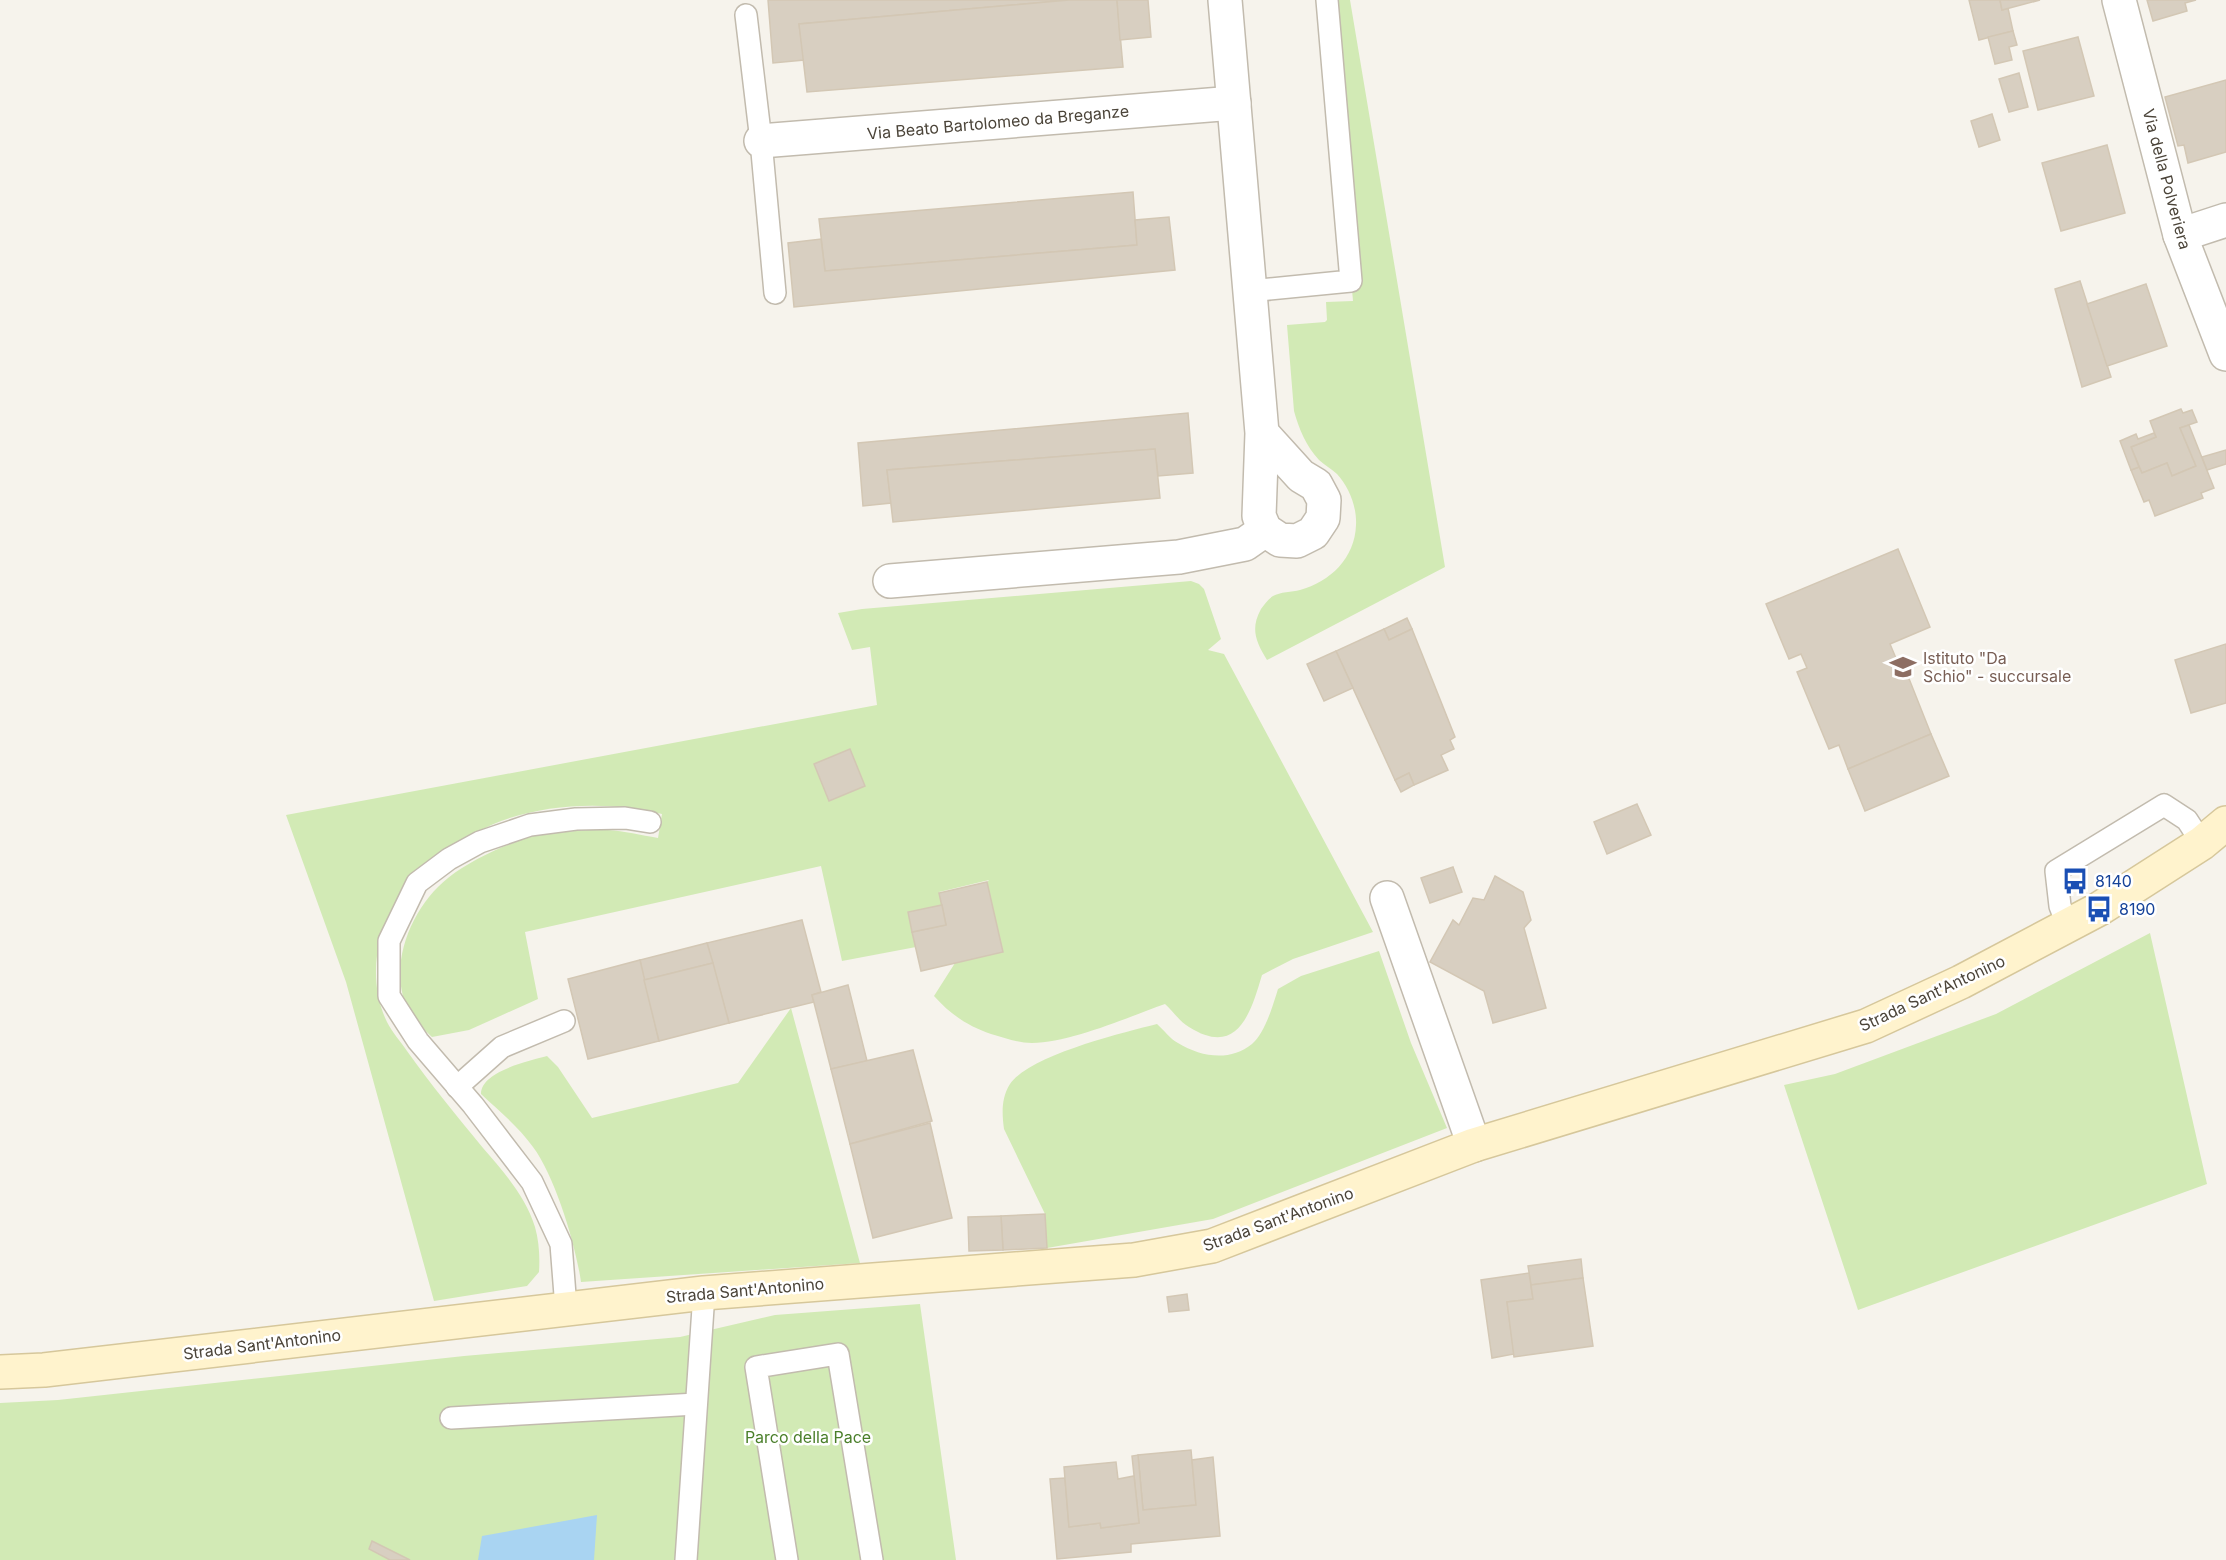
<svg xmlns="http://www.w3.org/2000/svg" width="2226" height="1560" viewBox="0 0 2226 1560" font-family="Inter,sans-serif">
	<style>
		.green { fill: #d2eab5; fill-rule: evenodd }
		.water { fill: #a9d4f2 }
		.building { fill: #d8cfc1; stroke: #d3c7b4; stroke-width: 1.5 }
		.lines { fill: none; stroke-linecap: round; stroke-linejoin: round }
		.lane-casing { stroke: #c2bbae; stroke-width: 24 }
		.street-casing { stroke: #c2bbae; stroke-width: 36 }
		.secondary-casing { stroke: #d6c79b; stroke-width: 36 }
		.lane { stroke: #fff; stroke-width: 21 }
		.street { stroke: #fff; stroke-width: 33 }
		.secondary { stroke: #fff3cd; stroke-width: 33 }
		.labels { text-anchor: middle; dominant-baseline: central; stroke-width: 5; stroke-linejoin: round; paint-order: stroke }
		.street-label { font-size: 16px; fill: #4b4439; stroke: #fff }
		.education-label { font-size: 16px; fill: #785e54; stroke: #fff; text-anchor: start }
		.transit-label { font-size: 16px; fill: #164399; stroke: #fff; text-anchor: start }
		.park-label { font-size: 16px; fill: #4a7f2a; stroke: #fff }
	</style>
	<rect width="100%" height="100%" fill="#f6f3ec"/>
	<g class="green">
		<path d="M 1326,0 L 1350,0 L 1445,567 L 1267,660 C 1256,642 1250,629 1261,609 C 1264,605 1268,599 1273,596 C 1280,592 1292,592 1300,590 C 1330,582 1355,558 1356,525 C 1357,507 1349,487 1337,474 C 1332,469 1324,465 1319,460 C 1306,446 1299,429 1294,411 L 1287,325 L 1325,322 L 1327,320 L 1326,302 L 1353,301 Z"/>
		<path d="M 1191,581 L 1199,584 L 1204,589 L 1221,639 L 1208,650 L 1224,654 L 1373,932 L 1293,959 L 1262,975 C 1251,1012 1238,1058 1189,1027 C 1180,1022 1173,1011 1165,1004 C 1128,1017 1070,1043 1032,1043 C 1018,1043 1005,1038 991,1034 C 968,1026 951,1015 934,996 L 955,963 L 1002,952 L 987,882 L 989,880 L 939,892 L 942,905 L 909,912 L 916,947 L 842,961 L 821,866 L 525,932 L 538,999 L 469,1030 L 432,1037 C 425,1030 415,1022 410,1013 C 385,969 411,907 448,878 C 471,860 502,846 530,837 C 539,834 549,834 557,833 C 574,831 591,829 608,830 C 624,831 641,835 658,838 L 662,814 C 595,797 499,804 447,854 C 433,867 405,889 395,904 C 374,938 369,985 387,1022 C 392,1032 401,1042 407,1051 C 431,1085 457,1116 483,1148 C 503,1171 526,1197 535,1227 C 539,1241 540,1257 539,1272 L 527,1286 L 434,1301 L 346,982 L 286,815 L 877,705 L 870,647 L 852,650 L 838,613 L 862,609 ZM 850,750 L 865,786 L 829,801 L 815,764 Z"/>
		<path d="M 2150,933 L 2207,1184 L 1858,1310 L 1784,1085 L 1835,1074 L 1996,1014 Z"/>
		<path d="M 1379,951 L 1411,1043 L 1447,1128 L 1213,1219 L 1047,1248 L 1045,1214 L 1004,1129 C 1002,1114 1001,1098 1010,1084 C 1030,1055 1122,1033 1157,1024 C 1164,1030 1170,1039 1178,1043 C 1201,1057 1230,1062 1252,1044 C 1265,1033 1273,1005 1278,989 L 1301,976 Z"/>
		<path d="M 791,1008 L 860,1263 L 581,1282 C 576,1246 555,1176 533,1147 C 519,1127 499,1111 481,1094 C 481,1071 529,1061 547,1056 L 558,1067 L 592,1118 L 738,1083 Z"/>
		<path d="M 920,1304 L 956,1560 L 0,1560 L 0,1403 L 58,1400 L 464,1356 L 680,1337 L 775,1315 Z"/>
	</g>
	<path class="water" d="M 597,1515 L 594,1560 L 478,1560 L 482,1536 Z"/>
	<g class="building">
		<path d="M 768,0 L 1069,0 L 799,24 L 804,60 L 773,63 Z"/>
		<path d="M 1069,0 L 1117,0 L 1123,67 L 807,92 L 799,24 Z"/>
		<path d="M 1117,0 L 1148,0 L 1151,37 L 1120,40 Z"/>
		<path d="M 1969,0 L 2000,0 L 2002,10 L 2008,8 L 2013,31 L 1979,40 Z"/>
		<path d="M 2000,0 L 2040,0 L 2002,10 Z"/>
		<path d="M 2147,0 L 2196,0 L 2185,3 L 2187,11 L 2153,21 Z"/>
		<path d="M 2013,31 L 2017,45 L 2009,47 L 2012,60 L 1995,64 L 1988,37 Z"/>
		<path d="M 2078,37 L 2094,96 L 2038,110 L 2023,51 Z"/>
		<path d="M 2019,73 L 2028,107 L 2009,112 L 1999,79 Z"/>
		<path d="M 2226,80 L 2226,152 L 2188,163 L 2184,145 L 2178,146 L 2165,97 Z"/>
		<path d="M 1992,114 L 2000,140 L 1979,147 L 1971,121 Z"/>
		<path d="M 2107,145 L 2125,213 L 2061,231 L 2042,163 Z"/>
		<path d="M 1133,192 L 1137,245 L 825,271 L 819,219 Z"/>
		<path d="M 1169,217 L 1175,270 L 794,307 L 788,243 L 821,239 L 825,271 L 1137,245 L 1135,220 Z"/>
		<path d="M 2080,281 L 2111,377 L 2082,387 L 2055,289 Z"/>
		<path d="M 2146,284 L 2167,346 L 2107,366 L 2087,304 Z"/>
		<path d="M 2181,409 L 2183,413 L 2192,410 L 2197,422 L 2180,428 L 2196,466 L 2172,476 L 2167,463 L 2142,473 L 2131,447 L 2156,437 L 2150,421 Z"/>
		<path d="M 1188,413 L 1193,473 L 1158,476 L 1155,449 L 887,470 L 891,503 L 863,506 L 858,443 Z"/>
		<path d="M 2189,425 L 2214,488 L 2201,493 L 2203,498 L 2155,516 L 2149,500 L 2144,502 L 2131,470 L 2139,467 L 2142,473 L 2167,463 L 2172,476 L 2196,466 L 2180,428 Z"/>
		<path d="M 2154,433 L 2156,437 L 2131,447 L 2139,467 L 2131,470 L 2120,441 L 2136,434 L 2138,439 Z"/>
		<path d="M 1155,449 L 1160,498 L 893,522 L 887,470 Z"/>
		<path d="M 2226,450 L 2226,464 L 2207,470 L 2202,457 Z"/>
		<path d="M 1898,549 L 1930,627 L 1890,644 L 1898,663 L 1902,661 L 1931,734 L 1848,769 L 1839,745 L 1829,749 L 1797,672 L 1807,668 L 1801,654 L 1789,659 L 1766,604 Z"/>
		<path d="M 1407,618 L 1412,629 L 1389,640 L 1384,629 Z"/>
		<path d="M 1384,629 L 1389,640 L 1412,629 L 1455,737 L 1450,740 L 1454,749 L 1441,755 L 1448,770 L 1414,785 L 1409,773 L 1395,780 L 1336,651 Z"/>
		<path d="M 2226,644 L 2226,703 L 2191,713 L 2175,660 Z"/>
		<path d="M 1336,651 L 1353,688 L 1324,701 L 1307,664 Z"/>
		<path d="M 1931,734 L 1949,776 L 1865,811 L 1848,769 Z"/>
		<path d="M 850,749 L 865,786 L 829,801 L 814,764 Z"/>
		<path d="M 1409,773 L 1414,785 L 1401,792 L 1395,780 Z"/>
		<path d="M 1637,804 L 1651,835 L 1607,854 L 1594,822 Z"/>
		<path d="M 1453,867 L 1462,892 L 1430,903 L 1421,878 Z"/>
		<path d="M 1495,876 L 1523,892 L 1531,920 L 1524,928 L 1546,1008 L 1493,1023 L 1484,991 L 1430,962 L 1453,920 L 1459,925 L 1473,898 L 1484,900 Z"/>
		<path d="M 987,882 L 1003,952 L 921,971 L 912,932 L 946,925 L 939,893 Z"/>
		<path d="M 942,905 L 946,925 L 912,932 L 908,912 Z"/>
		<path d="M 802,920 L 821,992 L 812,995 L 814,1002 L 729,1023 L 707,943 Z"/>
		<path d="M 707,943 L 713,963 L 644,980 L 640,960 Z"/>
		<path d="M 640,960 L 659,1041 L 588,1059 L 568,979 Z"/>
		<path d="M 713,963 L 729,1023 L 659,1041 L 644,980 Z"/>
		<path d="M 848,985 L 867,1061 L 831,1069 L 812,995 Z"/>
		<path d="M 913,1050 L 932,1121 L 850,1144 L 831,1069 Z"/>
		<path d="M 930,1123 L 952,1218 L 873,1238 L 850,1144 Z"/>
		<path d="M 1045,1214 L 1047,1248 L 1003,1250 L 1001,1216 Z"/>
		<path d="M 1001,1216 L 1003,1250 L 969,1251 L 968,1217 Z"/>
		<path d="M 1581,1259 L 1583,1278 L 1531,1285 L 1528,1266 Z"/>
		<path d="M 1529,1273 L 1533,1299 L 1507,1302 L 1514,1354 L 1492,1358 L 1481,1280 Z"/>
		<path d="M 1583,1278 L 1593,1346 L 1514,1357 L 1507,1302 L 1533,1299 L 1531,1285 Z"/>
		<path d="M 1187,1294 L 1189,1310 L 1169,1312 L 1167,1297 Z"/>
		<path d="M 1191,1450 L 1196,1505 L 1143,1510 L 1138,1455 Z"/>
		<path d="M 1138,1455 L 1143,1510 L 1196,1505 L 1192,1460 L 1213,1457 L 1220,1536 L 1131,1544 L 1131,1552 L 1057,1559 L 1050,1479 L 1065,1478 L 1069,1527 L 1100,1523 L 1101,1528 L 1139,1523 L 1132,1456 Z"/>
		<path d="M 1116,1462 L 1118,1479 L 1134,1476 L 1139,1523 L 1101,1528 L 1100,1523 L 1069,1527 L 1064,1467 Z"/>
		<path d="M 372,1541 L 410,1560 L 390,1560 L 369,1549 Z"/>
	</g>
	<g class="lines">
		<g class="lane-casing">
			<g id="lane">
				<path d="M 746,15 L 761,141 L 775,293"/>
				<path d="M 1250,291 L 1351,281 L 1327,0"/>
				<path d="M 2068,926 L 2060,906 L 2056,871 L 2164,805 L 2187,820 L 2202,843"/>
				<path d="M 457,1087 L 502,1047 L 564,1021"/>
				<path d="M 566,1308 L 561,1244 L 532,1182 L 473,1105 L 418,1041 L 389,996 L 389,941 L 417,883 L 449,859 L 480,842 L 530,825 L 576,819 L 625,818 L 650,822"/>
				<path d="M 451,1418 L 696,1404"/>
				<path d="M 686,1560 L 704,1293"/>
				<path d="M 787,1560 L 756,1367 L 838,1354 L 872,1560"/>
			</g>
		</g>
		<g class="street-casing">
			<g id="street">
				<path d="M 1225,0 L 1262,433 L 1259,516 L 1265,530 L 1280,540 L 1297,541 L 1313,533 L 1323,518 L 1324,500 L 1316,485 L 1301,476 L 1262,433"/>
				<path d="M 2119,0 L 2180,235 L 2226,354"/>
				<path d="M 761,141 L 1234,103"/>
				<path d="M 2180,235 L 2226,220"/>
				<path d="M 890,581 L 1179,557 L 1245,544 L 1265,530"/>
				<path d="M 1387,898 L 1474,1145"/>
			</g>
		</g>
		<g class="secondary-casing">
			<path id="secondary" d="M 0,1372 L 44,1370 L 704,1293 L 1134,1260 L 1212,1246 L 1474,1145 L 1866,1026 L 1961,982 L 2099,909 L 2202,843 L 2226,823"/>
		</g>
		<use href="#lane" class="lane"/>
		<use href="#street" class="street"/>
		<use href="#secondary" class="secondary"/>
	</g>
	<defs>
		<g id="school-bare" transform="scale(2.07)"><path d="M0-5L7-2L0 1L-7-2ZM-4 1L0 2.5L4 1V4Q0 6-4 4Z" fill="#8d6e63" stroke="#fff" stroke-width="2.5" paint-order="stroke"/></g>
		<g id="bus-bare" transform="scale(2.07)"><path d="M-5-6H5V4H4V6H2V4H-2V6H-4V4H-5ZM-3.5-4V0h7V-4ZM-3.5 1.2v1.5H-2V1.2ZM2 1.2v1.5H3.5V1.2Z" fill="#1a4fb4" stroke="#fff" stroke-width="2.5" paint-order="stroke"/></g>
	</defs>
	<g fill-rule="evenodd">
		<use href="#school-bare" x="1903" y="667"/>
		<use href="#bus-bare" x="2075" y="881"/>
		<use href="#bus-bare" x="2099" y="909"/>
	</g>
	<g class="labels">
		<g class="street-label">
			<text transform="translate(998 122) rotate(-5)">Via Beato Bartolomeo da Breganze</text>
			<text transform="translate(2167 179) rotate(75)">Via della Polveriera</text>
			<text transform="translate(1932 993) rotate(-25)">Strada Sant'Antonino</text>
			<text transform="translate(1278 1219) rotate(-20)">Strada Sant'Antonino</text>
			<text transform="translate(745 1290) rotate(-5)">Strada Sant'Antonino</text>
			<text transform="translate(262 1344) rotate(-7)">Strada Sant'Antonino</text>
		</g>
		<g class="education-label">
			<text x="1923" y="658">Istituto "Da<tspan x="1923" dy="18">Schio" - succursale</tspan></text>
		</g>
		<g class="transit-label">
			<text x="2095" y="881">8140</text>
			<text x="2119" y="909">8190</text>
		</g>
		<g class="park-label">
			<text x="808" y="1437">Parco della Pace</text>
		</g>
	</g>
</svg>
